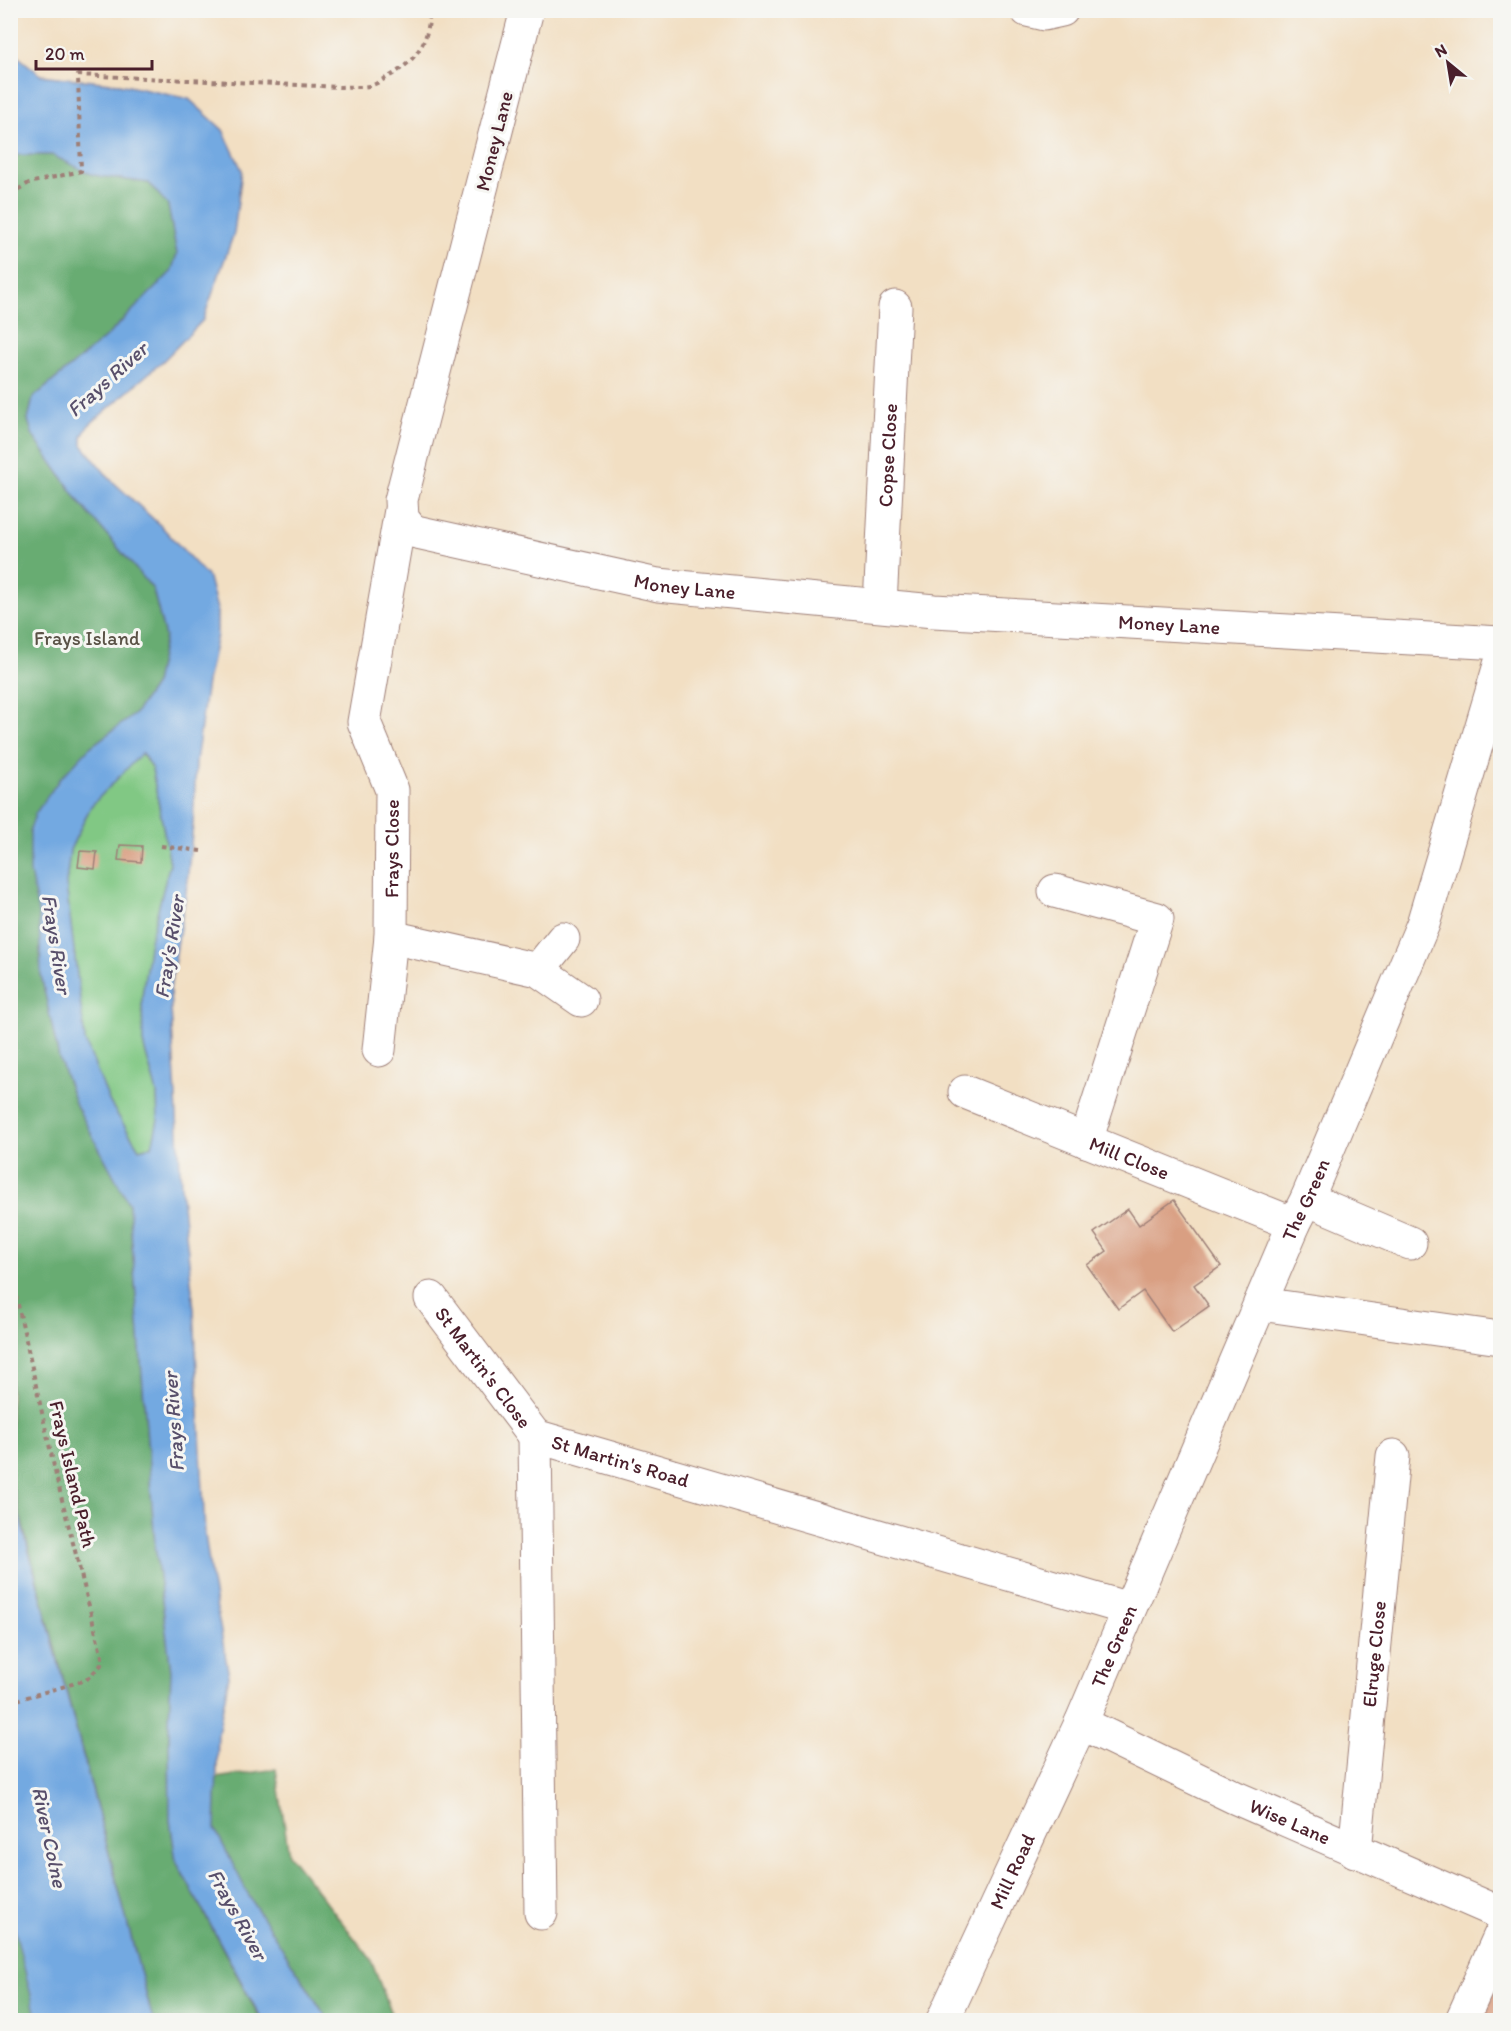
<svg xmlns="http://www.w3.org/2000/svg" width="1511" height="2031" viewBox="0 0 1511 2031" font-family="Itim,sans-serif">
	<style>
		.green { fill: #81c884; stroke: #667458; stroke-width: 1.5 }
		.forest { fill: #68ac72; stroke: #59664e; stroke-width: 1.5 }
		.water { fill: #73a9e1; stroke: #5e6486; stroke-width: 1.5; fill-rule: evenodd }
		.building { fill: #d99f82 }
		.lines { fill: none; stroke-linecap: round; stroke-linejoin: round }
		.minor-casing { stroke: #9e7f77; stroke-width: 35 }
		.path { stroke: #9e7f77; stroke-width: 4; stroke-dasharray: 4.5 4.5; stroke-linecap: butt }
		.minor { stroke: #fff; stroke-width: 33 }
		.labels { text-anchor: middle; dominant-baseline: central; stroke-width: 6; stroke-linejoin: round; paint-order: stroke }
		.street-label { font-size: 20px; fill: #4a1f2b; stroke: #f6f6f2 }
		.park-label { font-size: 20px; fill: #5a5246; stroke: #f6f6f2 }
		.water-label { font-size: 21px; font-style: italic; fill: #584f6b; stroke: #f6f6f2 }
	</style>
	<rect width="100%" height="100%" fill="#f6f6f2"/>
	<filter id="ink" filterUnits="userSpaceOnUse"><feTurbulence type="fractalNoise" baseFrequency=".0167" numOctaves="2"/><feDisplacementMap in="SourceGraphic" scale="12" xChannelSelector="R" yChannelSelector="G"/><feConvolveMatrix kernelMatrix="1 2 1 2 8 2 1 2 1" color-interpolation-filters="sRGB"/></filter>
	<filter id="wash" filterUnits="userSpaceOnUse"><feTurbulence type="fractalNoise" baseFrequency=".008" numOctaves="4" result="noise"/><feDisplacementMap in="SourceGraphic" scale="24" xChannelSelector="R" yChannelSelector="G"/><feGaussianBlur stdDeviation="1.35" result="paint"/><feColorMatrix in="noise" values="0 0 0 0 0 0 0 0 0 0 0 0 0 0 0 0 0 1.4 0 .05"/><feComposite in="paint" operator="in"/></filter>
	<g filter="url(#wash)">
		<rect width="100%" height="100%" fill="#f2dfc3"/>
		<path class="green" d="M 141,753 L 152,769 L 170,863 L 150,941 L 142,997 L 143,1043 L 157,1093 L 158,1120 L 153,1145 L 139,1149 L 110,1103 L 85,1041 L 66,884 L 70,850 L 91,806 Z"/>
		<g class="forest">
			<path d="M 10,155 L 53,155 L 93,175 L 149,183 L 168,205 L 177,254 L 172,272 L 106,337 L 33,398 L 28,420 L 33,436 L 81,504 L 153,589 L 165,637 L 155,684 L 135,714 L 89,748 L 39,917 L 41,975 L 59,1058 L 76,1105 L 129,1204 L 155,1544 L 171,1671 L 169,1726 L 170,1820 L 176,1861 L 261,2020 L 153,2020 L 11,1480 Z"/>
			<path d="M 276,1769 L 289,1855 L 370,1958 L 394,2020 L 328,2020 L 250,1898 L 215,1829 L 216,1778 Z"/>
			<path d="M 11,1901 L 39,2020 L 11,2020 Z"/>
		</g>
		<g class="water">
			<path d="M 11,51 L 41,75 L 119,84 L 189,99 L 223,130 L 242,170 L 234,233 L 203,320 L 164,360 L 88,426 L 82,437 L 82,445 L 110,479 L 162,527 L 209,578 L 217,609 L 217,635 L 207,682 L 196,762 L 193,825 L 186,892 L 170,990 L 181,1186 L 194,1309 L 205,1534 L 211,1577 L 229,1676 L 218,1733 L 215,1829 L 250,1898 L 328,2020 L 262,2020 L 176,1861 L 170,1820 L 169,1726 L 171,1671 L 155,1544 L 129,1204 L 76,1105 L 59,1058 L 41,975 L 39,917 L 30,872 L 30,830 L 35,814 L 59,780 L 89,748 L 135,714 L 155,684 L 165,637 L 153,589 L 81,504 L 33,436 L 28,420 L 33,398 L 106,337 L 171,272 L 177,254 L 168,205 L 149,183 L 93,175 L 52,155 L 11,155 ZM 142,753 L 152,769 L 170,863 L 150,941 L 142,997 L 143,1043 L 157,1093 L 158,1120 L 152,1146 L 139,1149 L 110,1103 L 85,1041 L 66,884 L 70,850 L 91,806 Z"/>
			<path d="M 10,1480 L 153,2020 L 37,2020 L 10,1910 Z"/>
		</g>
		<g id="blocks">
			<g class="building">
				<path d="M 120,845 L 142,846 L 141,862 L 118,860 Z"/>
				<path d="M 80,851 L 97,852 L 95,869 L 78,867 Z"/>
				<path d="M 1174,1200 L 1221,1266 L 1194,1285 L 1209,1306 L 1172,1332 L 1143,1291 L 1118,1309 L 1087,1265 L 1107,1251 L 1094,1233 L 1128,1209 L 1139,1225 Z"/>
				<path d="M 1487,1989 L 1500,1996 L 1500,2020 L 1473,2020 Z"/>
			</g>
		</g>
	</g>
	<g filter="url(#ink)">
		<use href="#blocks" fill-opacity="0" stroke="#9e7f77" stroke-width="1.5"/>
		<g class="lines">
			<g class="minor-casing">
				<g id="minor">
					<path id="s1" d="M 527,10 L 401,500 L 402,518 L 412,531 L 658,585 L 934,611 L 1500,643"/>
					<path d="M 1027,10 L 1044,14 L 1062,10"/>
					<path id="s2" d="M 880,605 L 895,307"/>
					<path d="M 1055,891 L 1157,919 L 1086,1141"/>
					<path d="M 391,937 L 538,970 L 581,1000"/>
					<path d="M 538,970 L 563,939"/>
					<path id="s3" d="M 379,1050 L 391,937 L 392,790 L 364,722 L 401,510"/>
					<path id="s4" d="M 965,1092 L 1294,1224"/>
					<path d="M 1307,1199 L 1410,1243"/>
					<path id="s5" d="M 431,1298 L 535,1436"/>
					<path d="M 1260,1304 L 1500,1338"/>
					<path id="s6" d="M 1081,1723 L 1234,1797 L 1500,1913"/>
					<path id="s7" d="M 1355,1851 L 1393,1456"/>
					<path id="s8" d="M 541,1913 L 535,1436 L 1129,1609"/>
					<path id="s9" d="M 943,2020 L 1081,1723 L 1294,1224 L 1307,1199 L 1423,924 L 1500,665"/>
					<path d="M 1462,2020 L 1500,1936"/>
				</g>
			</g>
			<g class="path">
				<path d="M 10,194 L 29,183 L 81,171 L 78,75 L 341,87 C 350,86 360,88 369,86 C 375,85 381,81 386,78 C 413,64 431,42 429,10"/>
				<path d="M 161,846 L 201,851"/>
				<path d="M 10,1269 L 57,1480 L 102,1657 L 101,1665 L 86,1680 L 10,1702"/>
			</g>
			<use href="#minor" class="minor"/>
		</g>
	</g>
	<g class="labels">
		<g class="street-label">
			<text transform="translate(494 141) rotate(-76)">Money Lane</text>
			<text stroke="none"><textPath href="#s2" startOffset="150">Copse Close</textPath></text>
			<text stroke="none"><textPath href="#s1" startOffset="819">Money Lane</textPath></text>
			<text stroke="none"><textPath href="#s1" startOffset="1305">Money Lane</textPath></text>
			<text stroke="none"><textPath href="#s3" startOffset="202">Frays Close</textPath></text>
			<text stroke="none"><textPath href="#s4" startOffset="177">Mill Close</textPath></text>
			<text stroke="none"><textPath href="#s9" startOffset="897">The Green</textPath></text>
			<text stroke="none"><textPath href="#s5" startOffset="87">St Martin's Close</textPath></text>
			<text stroke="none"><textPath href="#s8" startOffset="566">St Martin's Road</textPath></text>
			<text transform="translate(73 1474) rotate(77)">Frays Island Path</text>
			<text stroke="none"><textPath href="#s9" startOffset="411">The Green</textPath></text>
			<text stroke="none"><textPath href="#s7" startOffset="198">Elruge Close</textPath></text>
			<text stroke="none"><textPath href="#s6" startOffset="231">Wise Lane</textPath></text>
			<text stroke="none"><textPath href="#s9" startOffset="164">Mill Road</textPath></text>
		</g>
		<g class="park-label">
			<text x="87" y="638">Frays Island</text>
		</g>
		<g class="water-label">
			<text transform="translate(107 379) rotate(-42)">Frays River</text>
			<text transform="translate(57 944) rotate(81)">Frays River</text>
			<text transform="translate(169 947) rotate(-81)">Fray's River</text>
			<text transform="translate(173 1422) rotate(-94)">Frays River</text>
			<text transform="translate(50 1837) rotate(78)">River Colne</text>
			<text transform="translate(238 1914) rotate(61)">Frays River</text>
		</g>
	</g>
	<rect width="1511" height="2031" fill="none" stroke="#f6f6f2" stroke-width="36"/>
	<g transform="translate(1448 63) rotate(330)" stroke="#f6f6f2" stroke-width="4.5" paint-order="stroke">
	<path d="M0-4.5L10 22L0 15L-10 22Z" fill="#4a1f2b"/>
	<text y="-9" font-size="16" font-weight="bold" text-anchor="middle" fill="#4a1f2b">N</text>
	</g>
	<path d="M36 60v9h116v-9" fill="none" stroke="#4a1f2b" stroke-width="3"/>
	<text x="45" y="60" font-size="18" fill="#4a1f2b" stroke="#f6f6f2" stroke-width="4.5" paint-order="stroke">20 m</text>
</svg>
